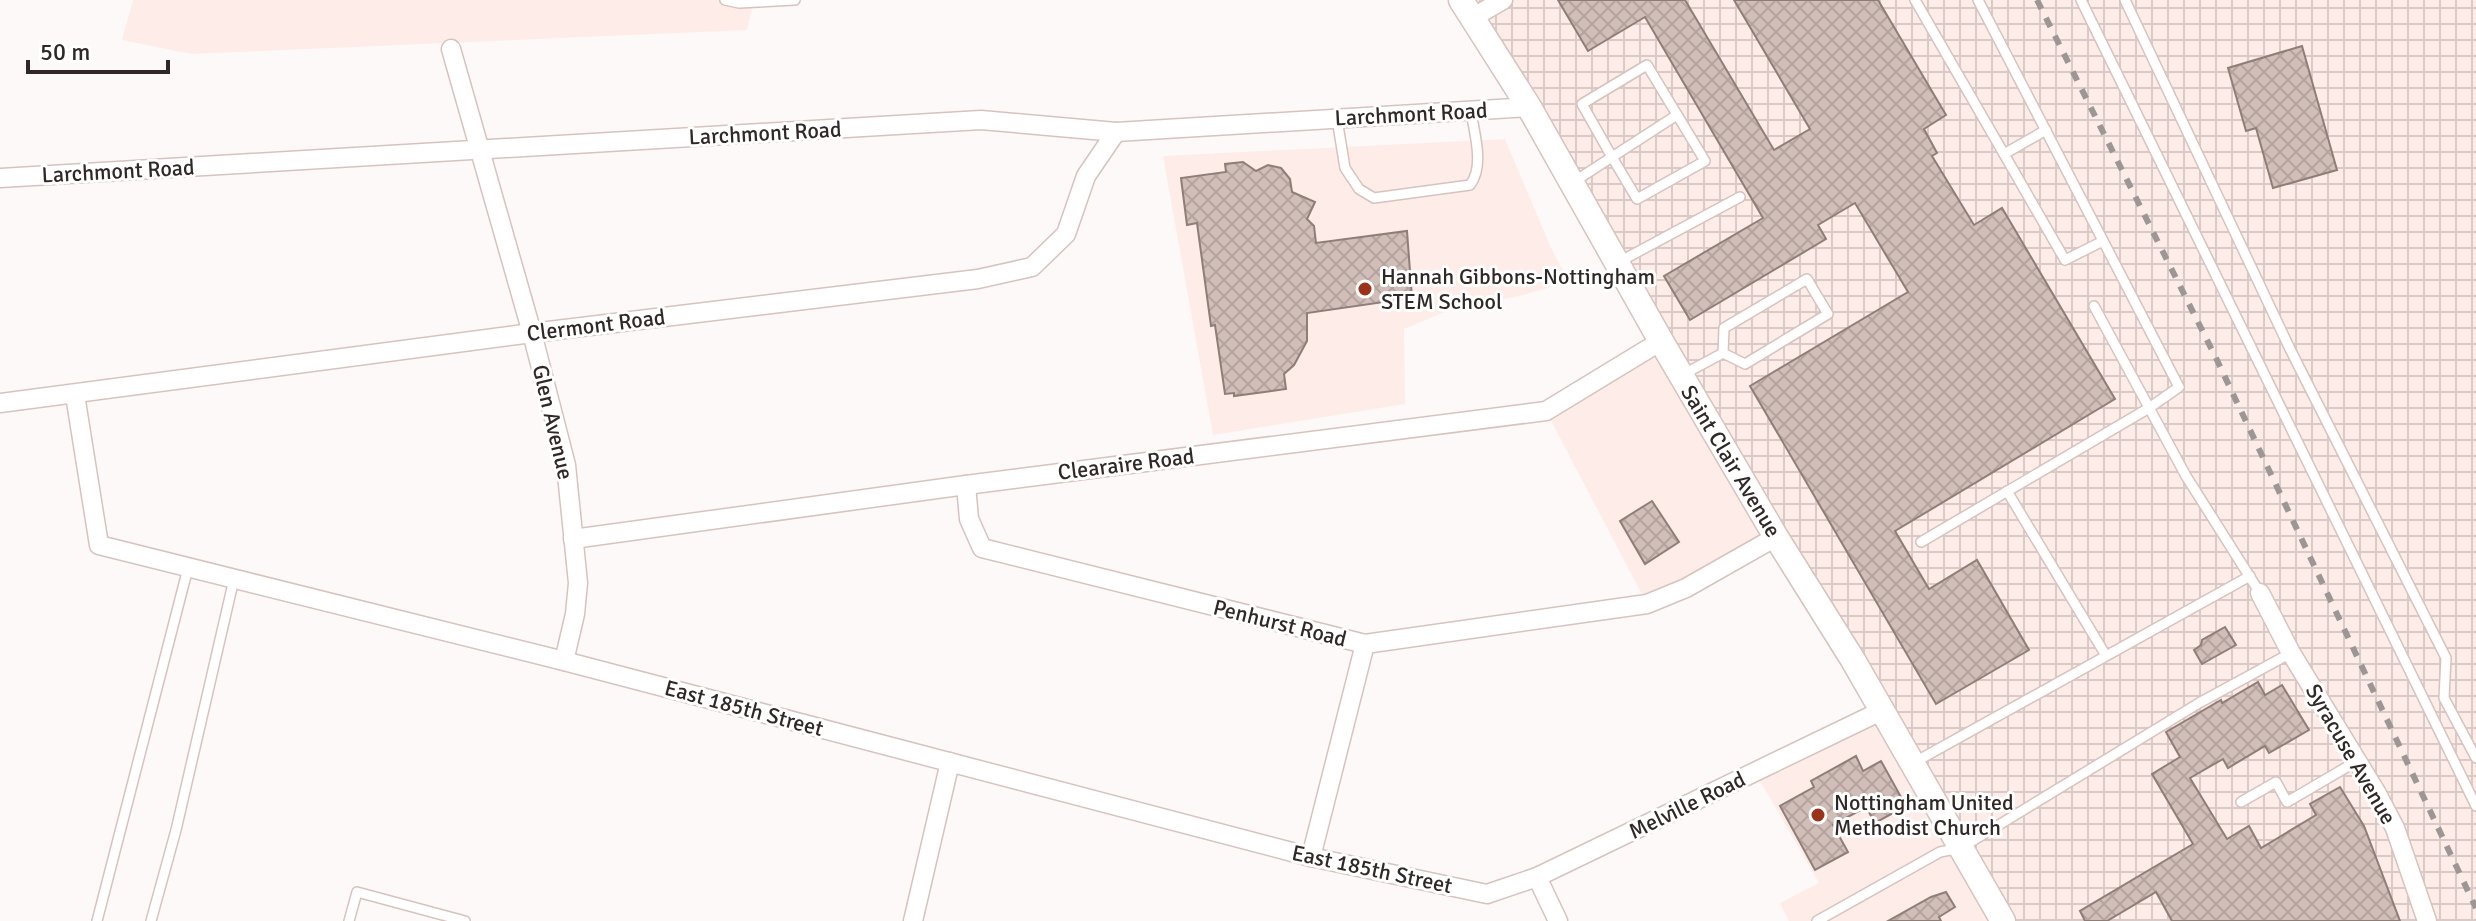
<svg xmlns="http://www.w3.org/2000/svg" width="2476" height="921" viewBox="0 0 2476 921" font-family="Signika,sans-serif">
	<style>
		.built { fill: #feece8 }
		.industrial { fill: url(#industrial-grid) }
		.building { fill: url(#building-cross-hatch); stroke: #8f7d78; stroke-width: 2 }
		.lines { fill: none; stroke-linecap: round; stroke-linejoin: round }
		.service-casing { stroke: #d7c3be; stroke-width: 12 }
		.minor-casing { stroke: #d7c3be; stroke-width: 21 }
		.tertiary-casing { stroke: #d7c3be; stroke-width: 27 }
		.service { stroke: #fff; stroke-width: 9 }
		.minor { stroke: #fff; stroke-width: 18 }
		.tertiary { stroke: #fff; stroke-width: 24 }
		.rail { stroke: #9c9695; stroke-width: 6; stroke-dasharray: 10 10; stroke-linecap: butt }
		.poi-dot { fill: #9b321a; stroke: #fff; stroke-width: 3 }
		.labels { text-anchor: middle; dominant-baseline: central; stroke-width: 6; stroke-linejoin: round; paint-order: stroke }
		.street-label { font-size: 22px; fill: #302826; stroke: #fff }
		.poi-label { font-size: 22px; fill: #302826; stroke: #fff; text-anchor: start }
	</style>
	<defs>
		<pattern id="industrial-grid" width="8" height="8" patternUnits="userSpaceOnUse" patternTransform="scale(2)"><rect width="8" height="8" fill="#feece8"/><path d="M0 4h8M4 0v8" fill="none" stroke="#dacac7"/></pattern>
		<pattern id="building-cross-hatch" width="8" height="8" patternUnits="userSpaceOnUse" patternTransform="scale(2)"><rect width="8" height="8" fill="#d2beb9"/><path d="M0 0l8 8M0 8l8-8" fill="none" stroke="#b5a39f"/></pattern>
	</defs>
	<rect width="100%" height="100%" fill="#fdf9f8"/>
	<g class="built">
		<path d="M 133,0 L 754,0 L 747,30 L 191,54 L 122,40 Z"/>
		<path d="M 1505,139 L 1551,248 L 1569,282 L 1519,296 L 1452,309 L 1404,329 L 1405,404 L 1213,435 L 1163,156 Z"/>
		<path d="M 1661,341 L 1776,537 L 1647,604 L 1546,411 Z"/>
		<path d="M 1881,711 L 2003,921 L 1789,921 L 1780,903 L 1819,883 L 1755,772 Z"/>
	</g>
	<path class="industrial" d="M 1461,0 L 2476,0 L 2476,921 L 2003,921 Z"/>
	<g class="building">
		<path d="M 1558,0 L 1685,0 L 1774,150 L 1810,129 L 1734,0 L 1878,0 L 1946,115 L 1924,129 L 1937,153 L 1932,156 L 1974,225 L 2002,208 L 2115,399 L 1895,531 L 1929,589 L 1977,560 L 2029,650 L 1936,704 L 1750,386 L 1908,292 L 1855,203 L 1818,225 L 1826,239 L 1690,320 L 1664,276 L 1763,218 L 1645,17 L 1588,51 Z"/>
		<path d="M 2302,46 L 2337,170 L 2273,188 L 2256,128 L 2246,131 L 2228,68 Z"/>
		<path d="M 1243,162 L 1256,171 L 1268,165 L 1281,168 L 1290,179 L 1292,192 L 1315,202 L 1307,219 L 1314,226 L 1316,243 L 1407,231 L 1412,298 L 1307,313 L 1307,341 L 1294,365 L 1284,374 L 1286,389 L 1234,396 L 1234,393 L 1225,394 L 1215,325 L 1211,326 L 1197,223 L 1187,225 L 1181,178 L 1226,172 L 1225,164 Z"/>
		<path d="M 1652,501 L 1679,542 L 1645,564 L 1620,521 Z"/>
		<path d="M 2225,627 L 2236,645 L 2202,664 L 2194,650 L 2201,645 L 2202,640 Z"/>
		<path d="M 2258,682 L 2265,695 L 2282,685 L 2309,730 L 2269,753 L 2265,746 L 2228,768 L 2223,759 L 2190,778 L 2227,839 L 2249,826 L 2261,848 L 2316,815 L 2310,804 L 2340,787 L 2364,826 L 2400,921 L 2172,921 L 2156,892 L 2107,921 L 2085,921 L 2080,911 L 2193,844 L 2152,774 L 2180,757 L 2166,732 L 2221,700 L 2222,703 Z"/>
		<path d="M 1856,756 L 1863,771 L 1881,761 L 1906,806 L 1875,823 L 1866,807 L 1833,825 L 1848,852 L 1815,870 L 1780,806 L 1814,787 L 1811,781 Z"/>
		<path d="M 1946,892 L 1955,907 L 1939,917 L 1941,921 L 1888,921 L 1931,897 Z"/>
	</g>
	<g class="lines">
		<g class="service-casing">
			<g id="service">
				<path d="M 725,0 L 739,3 L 795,0"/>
				<path d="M 1915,0 L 2004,154 L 2046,130"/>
				<path d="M 2081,0 L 2476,806"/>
				<path d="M 2125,0 L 2290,349 L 2446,658 L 2444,698 L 2476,758"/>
				<path d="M 1337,119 L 1345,168 L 1359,189 L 1374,198 L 1470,185 C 1485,166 1474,133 1471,111"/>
				<path d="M 2004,154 L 2065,260 L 2103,241"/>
				<path d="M 1572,183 L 1612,157 L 1637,199 L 1705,161 L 1647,65 L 1582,104 L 1612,157 L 1677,115"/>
				<path d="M 1617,263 L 1740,197"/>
				<path d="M 2094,306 L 2186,476 L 2260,593"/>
				<path d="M 1684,374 L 1723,353 L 1745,364 L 1828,314 L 1807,279 L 1724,328 L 1723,353"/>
				<path d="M 2007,491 L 2105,654"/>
				<path d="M 1921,542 L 2149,408 L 2179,387 L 1978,0"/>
				<path d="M 1915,762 L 2250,576"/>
				<path d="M 2241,802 L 2276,782 L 2287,802 L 2357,761"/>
				<path d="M 97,921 L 188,568"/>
				<path d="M 151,921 L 176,830 L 234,579"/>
				<path d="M 349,921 L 357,892 L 465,921"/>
				<path d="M 1817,921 L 1940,852 L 1961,848 L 2199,703 L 2291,653"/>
			</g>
		</g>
		<g class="minor-casing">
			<g id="minor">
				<path d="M 1472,18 L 1503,0"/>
				<path d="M 451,49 L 532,333 L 566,465 L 578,583 L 575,614 L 564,661"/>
				<path d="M 0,178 L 981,120 L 1116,132 L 1529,107"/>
				<path d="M 75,395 L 99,545 L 564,661 L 1311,857 L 1487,894 L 1537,877 L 1881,711"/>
				<path d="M 0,403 L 532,333 L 978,279 L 1032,267 L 1066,234 L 1086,176 L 1116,132"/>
				<path d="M 966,485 L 969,519 L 982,548 L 1365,644 L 1647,604 L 1686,588 L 1776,537"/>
				<path d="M 573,539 L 966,485 L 1546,411 L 1661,341"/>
				<path d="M 2260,593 L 2291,653 L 2376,792 L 2395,828 L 2427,921"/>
				<path d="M 1311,857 L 1365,644"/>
				<path d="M 1537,877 L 1558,921"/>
				<path d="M 913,921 L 950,762"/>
			</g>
		</g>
		<g class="tertiary-casing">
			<path id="tertiary" d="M 1461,0 L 1529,107 L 1661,341 L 1776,537 L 1853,660 L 2003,921"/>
		</g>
		<use href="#service" class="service"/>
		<use href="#minor" class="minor"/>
		<use href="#tertiary" class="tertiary"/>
		<path class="rail" d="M 2037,0 L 2216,358 L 2476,908"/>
	</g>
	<g class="poi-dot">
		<circle cx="1365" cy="289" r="8"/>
		<circle cx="1818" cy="815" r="8"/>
	</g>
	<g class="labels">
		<g class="street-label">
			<text transform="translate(1411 114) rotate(-3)">Larchmont Road</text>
			<text transform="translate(765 133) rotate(-3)">Larchmont Road</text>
			<text transform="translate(118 171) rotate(-3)">Larchmont Road</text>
			<text transform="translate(596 325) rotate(-7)">Clermont Road</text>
			<text transform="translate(553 422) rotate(77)">Glen Avenue</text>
			<text transform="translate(1731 461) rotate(59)">Saint Clair Avenue</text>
			<text transform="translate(1126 464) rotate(-7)">Clearaire Road</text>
			<text transform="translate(1280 623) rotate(14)">Penhurst Road</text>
			<text transform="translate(744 708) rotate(15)">East 185th Street</text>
			<text transform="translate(2351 754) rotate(60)">Syracuse Avenue</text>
			<text transform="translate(1687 805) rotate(-26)">Melville Road</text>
			<text transform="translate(1372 869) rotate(12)">East 185th Street</text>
		</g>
		<g class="poi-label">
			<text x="1381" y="276">Hannah Gibbons-Nottingham<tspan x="1381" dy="25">STEM School</tspan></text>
			<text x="1834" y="802">Nottingham United<tspan x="1834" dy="25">Methodist Church</tspan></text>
		</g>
	</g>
	<path d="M28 60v12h140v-12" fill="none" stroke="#302826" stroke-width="4"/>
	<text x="40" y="60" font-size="24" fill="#302826" stroke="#ffffff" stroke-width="6" paint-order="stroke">50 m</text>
</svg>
